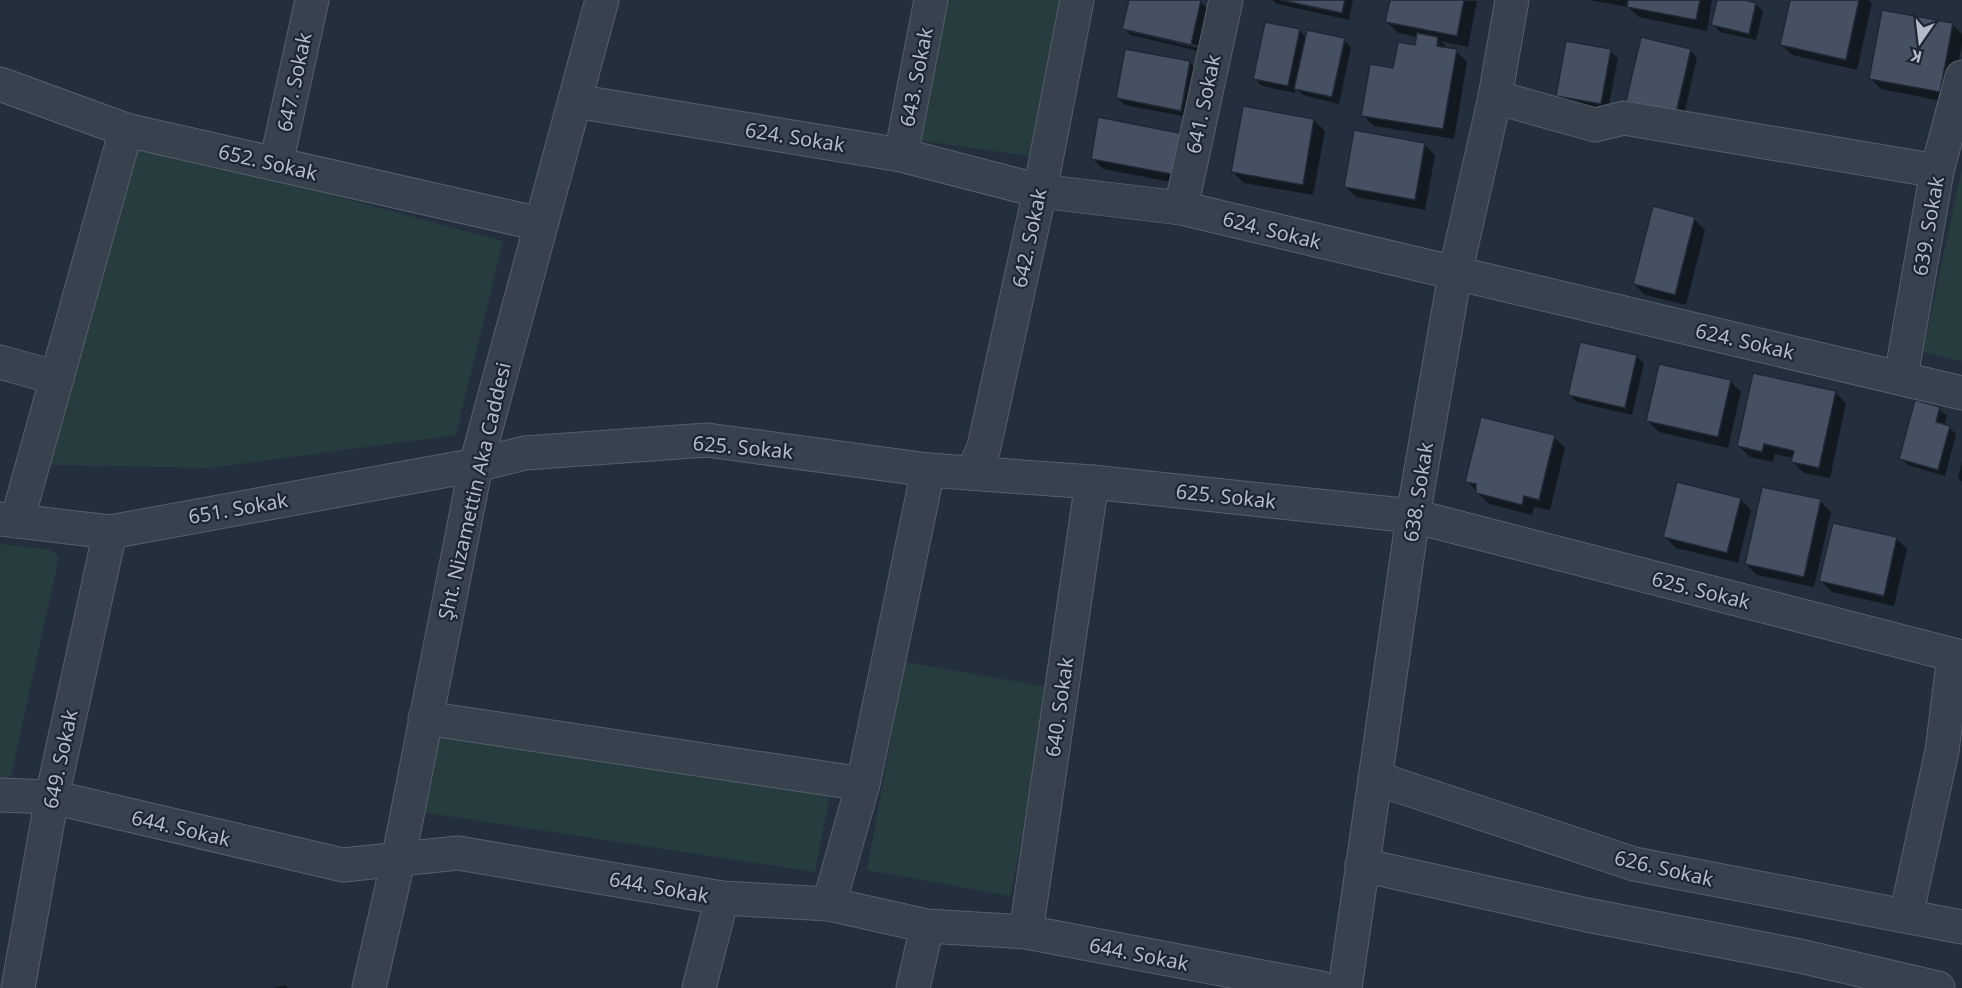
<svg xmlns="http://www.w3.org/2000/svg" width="1962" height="988" viewBox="0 0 1962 988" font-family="'Noto Sans',sans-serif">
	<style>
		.green { fill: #263c3f }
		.shadow { fill: #0007; fill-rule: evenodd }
		.building { fill: #455162; stroke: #1f2835; stroke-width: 1.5 }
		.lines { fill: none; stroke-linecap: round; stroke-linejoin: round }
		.minor-casing { stroke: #565f6c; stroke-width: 35 }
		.tertiary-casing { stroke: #565f6c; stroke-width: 35 }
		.minor { stroke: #38414e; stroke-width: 33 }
		.tertiary { stroke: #38414e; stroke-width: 33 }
		.labels { text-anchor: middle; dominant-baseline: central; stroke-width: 4.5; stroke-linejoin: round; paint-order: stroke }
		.street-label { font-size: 20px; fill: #b4bcc9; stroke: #1d2633 }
	</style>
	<rect width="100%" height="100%" fill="#242f3e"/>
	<g class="green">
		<path d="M 943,0 L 1066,0 L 1036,157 L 916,140 Z"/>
		<path d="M 135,145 L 291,184 L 503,241 L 456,435 L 210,468 L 50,465 Z"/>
		<path d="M 1962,168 L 1962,361 L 1923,352 Z"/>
		<path d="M 0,544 L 51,550 L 59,557 L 11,776 L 0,782 Z"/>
		<path d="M 905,662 L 1048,687 L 1011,896 L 867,870 Z"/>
		<path d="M 437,733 L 830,795 L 815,872 L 421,812 Z"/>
	</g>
	<g class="shadow">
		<path d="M 1131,0 L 1194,0 L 1201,2 L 1208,9 L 1198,51 L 1131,35 L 1124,28 ZM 1130,29 L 1198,45 L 1198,48 L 1130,32 Z"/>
		<path d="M 1272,0 L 1353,0 L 1349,20 L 1277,4 Z"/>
		<path d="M 1391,0 L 1477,1 L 1468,47 L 1441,41 L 1449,50 L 1456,51 L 1467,62 L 1454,139 L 1374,126 L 1363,115 L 1395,69 L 1416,47 L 1418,37 L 1398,33 L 1387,22 Z"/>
		<path d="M 1588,0 L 1712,0 L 1707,31 L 1639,17 L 1628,7 Z"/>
		<path d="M 1718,0 L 1738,0 L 1755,4 L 1763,11 L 1756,40 L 1720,32 L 1713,24 Z"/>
		<path d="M 1791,0 L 1868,0 L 1872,3 L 1857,70 L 1792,55 L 1781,44 Z"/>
		<path d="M 1952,24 L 1962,34 L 1962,43 L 1951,103 L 1881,89 L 1870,78 Z"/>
		<path d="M 1299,30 L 1307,38 L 1344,40 L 1351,47 L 1339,104 L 1303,95 L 1296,88 L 1295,93 L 1262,86 L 1255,79 Z"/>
		<path d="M 1690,50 L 1697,58 L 1683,119 L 1635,108 L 1628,101 Z"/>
		<path d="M 1610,51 L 1618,58 L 1608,110 L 1564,102 L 1557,95 Z"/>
		<path d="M 1189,62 L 1197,70 L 1188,117 L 1125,105 L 1117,98 Z"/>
		<path d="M 1100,119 L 1187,185 L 1103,169 L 1092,158 Z"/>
		<path d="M 1314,120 L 1325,131 L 1313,195 L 1244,183 L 1233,172 Z"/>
		<path d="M 1424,144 L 1435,155 L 1425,210 L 1356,197 L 1345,186 Z"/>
		<path d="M 1694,219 L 1705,230 L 1686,305 L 1645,295 L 1634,284 Z"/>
		<path d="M 1636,356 L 1644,363 L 1632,415 L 1577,402 L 1570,395 Z"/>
		<path d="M 1730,381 L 1741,392 L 1728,448 L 1659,432 L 1648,421 Z"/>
		<path d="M 1835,392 L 1846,403 L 1830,478 L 1804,473 L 1793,462 L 1793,458 L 1775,454 L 1773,462 L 1750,457 L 1739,446 Z"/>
		<path d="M 1939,409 L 1947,416 L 1944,425 L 1949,427 L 1956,434 L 1945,476 L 1908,465 L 1900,458 Z"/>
		<path d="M 1554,437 L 1565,448 L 1550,510 L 1534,507 L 1532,515 L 1489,504 L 1467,481 Z"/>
		<path d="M 1962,461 L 1962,482 L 1958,478 Z"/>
		<path d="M 1740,499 L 1751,510 L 1738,563 L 1676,548 L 1665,537 Z"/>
		<path d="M 1820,501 L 1831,512 L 1814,587 L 1757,575 L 1746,564 Z"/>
		<path d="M 1896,538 L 1907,549 L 1894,606 L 1832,592 L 1821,581 Z"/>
		<path d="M 285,985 L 288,988 L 273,988 Z"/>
	</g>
	<g class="building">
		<path d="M 1129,0 L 1201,0 L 1191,45 L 1122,29 Z"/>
		<path d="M 1280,0 L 1345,0 L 1342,13 Z"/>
		<path d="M 1390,0 L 1464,0 L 1457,36 L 1385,22 Z"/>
		<path d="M 1628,0 L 1700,0 L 1696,20 L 1627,7 Z"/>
		<path d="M 1717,0 L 1745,0 L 1756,3 L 1749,34 L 1711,25 Z"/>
		<path d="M 1790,0 L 1859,0 L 1846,60 L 1780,45 Z"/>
		<path d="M 1882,10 L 1953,23 L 1940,92 L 1869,79 Z"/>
		<path d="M 1265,22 L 1300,29 L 1288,86 L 1253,79 Z"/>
		<path d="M 1307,30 L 1345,38 L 1332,97 L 1294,89 Z"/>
		<path d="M 1417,33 L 1438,37 L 1437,46 L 1457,49 L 1443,129 L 1361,116 L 1370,64 L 1393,68 L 1398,42 L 1415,45 Z"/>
		<path d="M 1641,37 L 1691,49 L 1676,113 L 1626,101 Z"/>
		<path d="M 1566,41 L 1611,49 L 1601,104 L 1556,96 Z"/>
		<path d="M 1125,49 L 1190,61 L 1181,111 L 1116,98 Z"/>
		<path d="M 1243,106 L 1314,119 L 1303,185 L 1231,172 Z"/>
		<path d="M 1098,117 L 1184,134 L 1176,175 L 1091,159 Z"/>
		<path d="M 1354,130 L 1425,143 L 1415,200 L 1344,187 Z"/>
		<path d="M 1653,206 L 1695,217 L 1675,295 L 1633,284 Z"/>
		<path d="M 1580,342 L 1637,355 L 1625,408 L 1568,395 Z"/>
		<path d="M 1659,364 L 1731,380 L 1718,437 L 1646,421 Z"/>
		<path d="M 1753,373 L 1836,391 L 1819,468 L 1791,462 L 1794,451 L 1764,444 L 1762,452 L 1737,446 Z"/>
		<path d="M 1915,400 L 1940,407 L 1936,422 L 1950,426 L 1938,470 L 1899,459 Z"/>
		<path d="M 1481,417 L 1555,435 L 1539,500 L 1524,496 L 1522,505 L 1476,493 L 1476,484 L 1465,482 Z"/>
		<path d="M 1677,482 L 1741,498 L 1727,553 L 1663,537 Z"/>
		<path d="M 1762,487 L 1821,499 L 1804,577 L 1745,564 Z"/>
		<path d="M 1833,523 L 1897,537 L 1884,596 L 1819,581 Z"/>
	</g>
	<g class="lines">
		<g class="minor-casing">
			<g id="minor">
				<path d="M 0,84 L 126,130 L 540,224"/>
				<path d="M 1495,97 L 1595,125 L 1624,118 L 1937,171"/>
				<path d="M 575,101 L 901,155 L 1040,191 L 1181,208 L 1962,393"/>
				<path d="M 901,155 L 931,0"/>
				<path d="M 276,164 L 312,0"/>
				<path d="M 1181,208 L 1226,0"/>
				<path d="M 0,362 L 57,378"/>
				<path d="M 1901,377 L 1937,171 L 1962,77"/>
				<path d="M 973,473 L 984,447 L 1040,191 L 1077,0"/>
				<path d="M 0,519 L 110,532 L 476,465 L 525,453 L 707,440 L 928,470 L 1092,482 L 1413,516 L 1962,657"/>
				<path d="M 17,521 L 126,130"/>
				<path d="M 425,718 L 863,784"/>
				<path d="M 1375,778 L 1634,864 L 1962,927"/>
				<path d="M 0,795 L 52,797 L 343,865 L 458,853 L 722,898 L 829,904 L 927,926 L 1026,932 L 1321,988"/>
				<path d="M 1362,865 L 1587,915 L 1800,956 L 1938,988"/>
				<path d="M 829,904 L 863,784 L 928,470"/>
				<path d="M 1906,916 L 1942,751 L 1954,655"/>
				<path d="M 1026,932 L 1092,482"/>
				<path d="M 18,988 L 52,797 L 110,532"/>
				<path d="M 699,988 L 722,898"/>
				<path d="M 913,988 L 927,926"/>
				<path d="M 1345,988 L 1413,516 L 1455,274 L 1495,97 L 1512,0"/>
			</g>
		</g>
		<g class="tertiary-casing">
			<path id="tertiary" d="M 369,988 L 398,861 L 476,465 L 602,0"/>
		</g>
		<use href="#minor" class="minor"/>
		<use href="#tertiary" class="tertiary"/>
	</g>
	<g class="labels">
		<g class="street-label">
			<text transform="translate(916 77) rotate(-79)">643. Sokak</text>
			<text transform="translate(294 82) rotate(-78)">647. Sokak</text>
			<text transform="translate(1203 104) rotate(-78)">641. Sokak</text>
			<text transform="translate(795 137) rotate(9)">624. Sokak</text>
			<text transform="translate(268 162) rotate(13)">652. Sokak</text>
			<text transform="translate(1928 226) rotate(-80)">639. Sokak</text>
			<text transform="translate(1272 230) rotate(14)">624. Sokak</text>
			<text transform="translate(1029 238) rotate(-78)">642. Sokak</text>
			<text transform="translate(1745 341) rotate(13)">624. Sokak</text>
			<text transform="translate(743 447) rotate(5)">625. Sokak</text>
			<text transform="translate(474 491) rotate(-77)">Şht. Nizamettin Aka Caddesi</text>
			<text transform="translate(1418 492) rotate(-81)">638. Sokak</text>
			<text transform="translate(1226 496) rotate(6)">625. Sokak</text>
			<text transform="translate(238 508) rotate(-10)">651. Sokak</text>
			<text transform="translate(1701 590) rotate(14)">625. Sokak</text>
			<text transform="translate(1059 707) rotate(-82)">640. Sokak</text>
			<text transform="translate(60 759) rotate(-78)">649. Sokak</text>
			<text transform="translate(181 828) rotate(13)">644. Sokak</text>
			<text transform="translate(1664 868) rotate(13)">626. Sokak</text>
			<text transform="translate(659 887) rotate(10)">644. Sokak</text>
			<text transform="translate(1139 954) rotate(11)">644. Sokak</text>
		</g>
	</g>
	<g transform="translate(1920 42) rotate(194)" stroke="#1d2633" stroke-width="4.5" paint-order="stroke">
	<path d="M0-4.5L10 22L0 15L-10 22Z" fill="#b4bcc9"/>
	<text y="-9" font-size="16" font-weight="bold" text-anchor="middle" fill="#b4bcc9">K</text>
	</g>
</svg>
